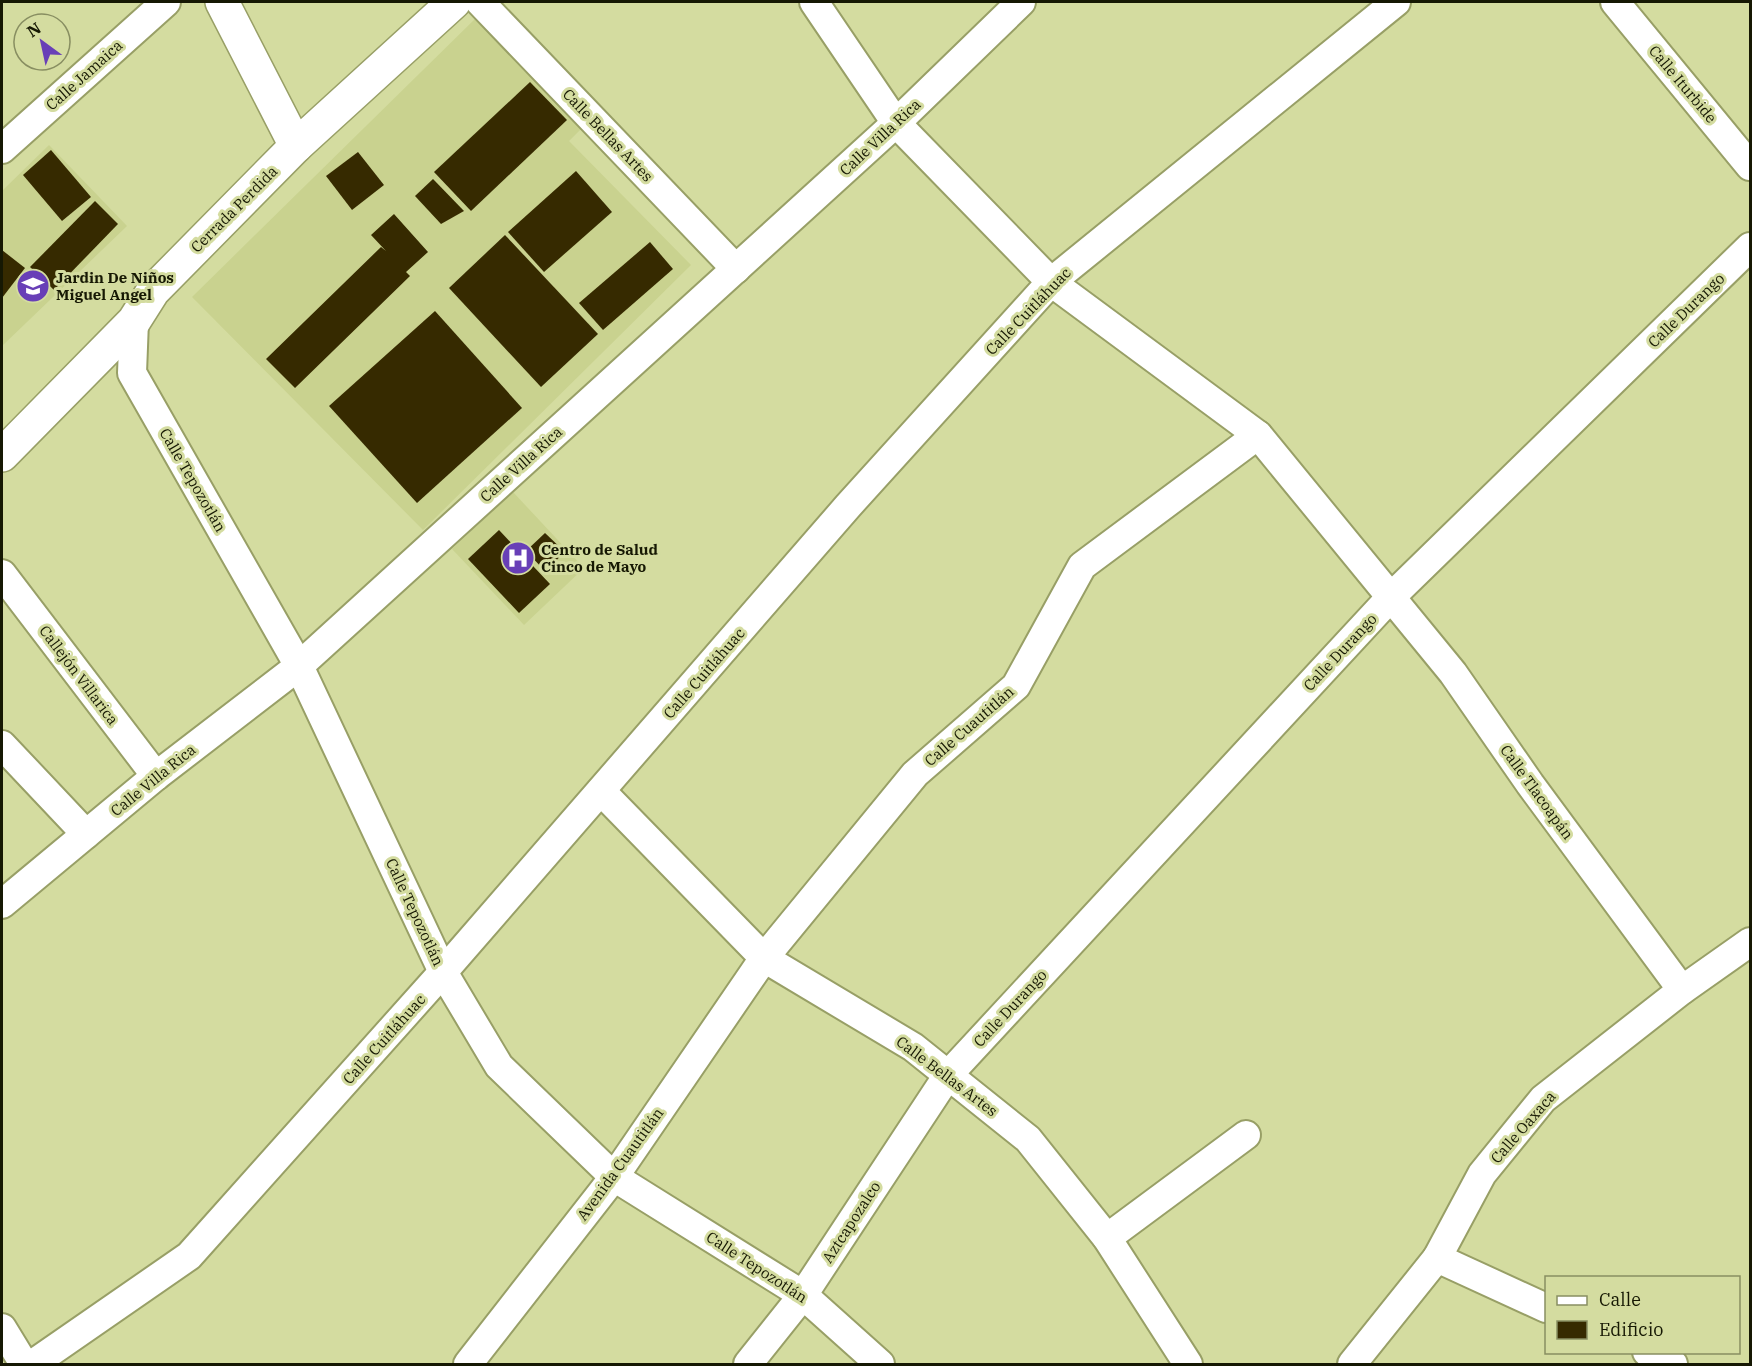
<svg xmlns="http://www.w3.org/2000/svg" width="1752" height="1366" viewBox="0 0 1752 1366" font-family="'IBM Plex Serif',serif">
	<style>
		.built { fill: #c9d28f }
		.building { fill: #362a00 }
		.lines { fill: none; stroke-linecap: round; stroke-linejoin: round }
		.minor-casing { stroke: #989f66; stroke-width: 32 }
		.tertiary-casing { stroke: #989f66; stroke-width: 36 }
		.minor { stroke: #fff; stroke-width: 28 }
		.tertiary { stroke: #fff; stroke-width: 33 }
		.labels { text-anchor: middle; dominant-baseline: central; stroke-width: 6; stroke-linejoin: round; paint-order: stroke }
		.street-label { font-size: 15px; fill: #161803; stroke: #d4dca0 }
		.poi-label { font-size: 15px; font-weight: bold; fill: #161803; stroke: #d4dca0; text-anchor: start }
	</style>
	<rect width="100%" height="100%" fill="#d4dca0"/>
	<g class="built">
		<path d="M 477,17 L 584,126 L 569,141 L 691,265 L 423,530 L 192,297 Z"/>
		<path d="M 49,145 L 127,226 L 2,346 L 2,191 Z"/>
		<path d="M 513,492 L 584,568 L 524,625 L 452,549 Z"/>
	</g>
	<g class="building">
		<path d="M 530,82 L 567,120 L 471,211 L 434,172 Z"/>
		<path d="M 51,150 L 91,197 L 62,221 L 23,175 Z"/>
		<path d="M 358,152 L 384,185 L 352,210 L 326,176 Z"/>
		<path d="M 576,171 L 612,212 L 544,272 L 508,232 Z"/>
		<path d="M 433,179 L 464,211 L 441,224 L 415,196 Z"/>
		<path d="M 95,201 L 118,224 L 54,290 L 30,267 Z"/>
		<path d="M 394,214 L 428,252 L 406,272 L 410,276 L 295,388 L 266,359 L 381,247 L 386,251 L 371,235 Z"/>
		<path d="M 505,235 L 598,334 L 541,387 L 449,288 Z"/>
		<path d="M 650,242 L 673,269 L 603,330 L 579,303 Z"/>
		<path d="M 2,250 L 25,268 L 2,298 Z"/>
		<path d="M 435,311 L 522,408 L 417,503 L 329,406 Z"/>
		<path d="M 499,530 L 550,584 L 519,613 L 468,559 Z"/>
		<path d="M 545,533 L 565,552 L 545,571 L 526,551 Z"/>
	</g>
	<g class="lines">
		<g class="minor-casing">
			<g id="minor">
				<path d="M 480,2 L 736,269"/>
				<path d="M 814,2 L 896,123 L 1051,282 L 1258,435 L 1453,673 L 1530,784 L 1682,990"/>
				<path d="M 1615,2 L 1750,166"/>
				<path d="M 2,149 L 166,2"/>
				<path d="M 134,321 L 132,373 L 299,666 L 443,972 L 499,1066 L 614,1177 L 803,1295 L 880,1364"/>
				<path d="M 2,574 L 156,776"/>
				<path d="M 2,745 L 86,834"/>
				<path d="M 601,791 L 764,958 L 913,1047 L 1028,1139 L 1107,1238 L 1188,1364"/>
				<path d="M 2,904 L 156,776 L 299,666 L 896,123 L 1021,2"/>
				<path d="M 1107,1238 L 1246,1135"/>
				<path d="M 1437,1258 L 1546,1308"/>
				<path d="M 2,1328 L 24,1364"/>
				<path d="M 1647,1352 L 1673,1364"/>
				<path d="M 33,1364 L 189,1256 L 443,972 L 848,506 L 1051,282 L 1396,2"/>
				<path d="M 468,1364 L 614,1177 L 764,958 L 915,774 L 1016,686 L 1082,566 L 1258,435"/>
				<path d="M 748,1364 L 803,1295 L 948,1075 L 1390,598 L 1750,247"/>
				<path d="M 1352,1364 L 1437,1258 L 1482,1174 L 1543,1099 L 1682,990 L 1750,942"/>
			</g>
		</g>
		<g class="tertiary-casing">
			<g id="tertiary">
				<path d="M 222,2 L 296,146"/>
				<path d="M 2,455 L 134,321 L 153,291 L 296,146 L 454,2"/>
			</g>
		</g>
		<use href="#minor" class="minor"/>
		<use href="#tertiary" class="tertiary"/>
	</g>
	<defs>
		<g id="school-disc" transform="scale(1.725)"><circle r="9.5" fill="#683fb7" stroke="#d4dca0"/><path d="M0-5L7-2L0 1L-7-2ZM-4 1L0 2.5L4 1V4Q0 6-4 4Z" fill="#fff"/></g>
		<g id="hospital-disc" transform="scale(1.725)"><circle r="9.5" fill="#683fb7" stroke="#d4dca0"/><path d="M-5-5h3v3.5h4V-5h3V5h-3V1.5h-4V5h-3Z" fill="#fff"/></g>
	</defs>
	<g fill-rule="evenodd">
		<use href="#school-disc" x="33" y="286"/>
		<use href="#hospital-disc" x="518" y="558"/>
	</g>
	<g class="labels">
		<g class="street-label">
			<text transform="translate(84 75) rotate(-42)">Calle Jamaica</text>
			<text transform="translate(1683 84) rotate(50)">Calle Iturbide</text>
			<text transform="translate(608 135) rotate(46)">Calle Bellas Artes</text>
			<text transform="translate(880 137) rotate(-43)">Calle Villa Rica</text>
			<text transform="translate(234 209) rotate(-45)">Cerrada Perdida</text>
			<text transform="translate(1686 310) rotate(-44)">Calle Durango</text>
			<text transform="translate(1028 311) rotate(-46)">Calle Cuitláhuac</text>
			<text transform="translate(521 464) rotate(-42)">Calle Villa Rica</text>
			<text transform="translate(193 480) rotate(60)">Calle Tepozotlán</text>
			<text transform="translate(1340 652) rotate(-47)">Calle Durango</text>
			<text transform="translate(704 673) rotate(-49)">Calle Cuitláhuac</text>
			<text transform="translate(79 675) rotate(53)">Callejón Villarica</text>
			<text transform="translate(969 726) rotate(-41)">Calle Cuautitlán</text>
			<text transform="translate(153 780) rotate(-39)">Calle Villa Rica</text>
			<text transform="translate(1537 792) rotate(54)">Calle Tlacoapán</text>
			<text transform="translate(415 912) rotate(65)">Calle Tepozotlán</text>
			<text transform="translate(1010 1008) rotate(-47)">Calle Durango</text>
			<text transform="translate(384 1039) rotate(-48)">Calle Cuitláhuac</text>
			<text transform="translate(947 1076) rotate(37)">Calle Bellas Artes</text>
			<text transform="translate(1523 1127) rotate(-49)">Calle Oaxaca</text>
			<text transform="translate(620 1164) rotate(-54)">Avenida Cuautitlán</text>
			<text transform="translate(851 1222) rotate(-57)">Aztcapozalco</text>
			<text transform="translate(757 1267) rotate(33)">Calle Tepozotlán</text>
		</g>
		<g class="poi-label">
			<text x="56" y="277">Jardin De Niños<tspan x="56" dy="17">Miguel Angel</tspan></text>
			<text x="541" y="549">Centro de Salud<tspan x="541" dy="17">Cinco de Mayo</tspan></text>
		</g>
	</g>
	<rect width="1752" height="1366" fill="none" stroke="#161803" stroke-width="6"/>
	<rect x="1545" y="1276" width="195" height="78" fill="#d4dca0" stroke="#888e61" stroke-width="1.5"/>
	<rect x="1557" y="1296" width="30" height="9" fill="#ffffff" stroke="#888e61" stroke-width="1.5"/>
	<text x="1599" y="1306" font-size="18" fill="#161803">Calle</text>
	<rect x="1557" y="1321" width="30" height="18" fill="#362a00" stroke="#888e61" stroke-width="1.5"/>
	<text x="1599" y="1336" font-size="18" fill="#161803">Edificio</text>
	<g transform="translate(42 42) rotate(327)"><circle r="28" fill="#d4dca0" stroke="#888e61" stroke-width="1.5"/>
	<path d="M0-4.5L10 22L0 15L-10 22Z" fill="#683fb7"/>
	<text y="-9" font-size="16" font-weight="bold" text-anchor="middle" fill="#161803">N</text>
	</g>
</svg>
